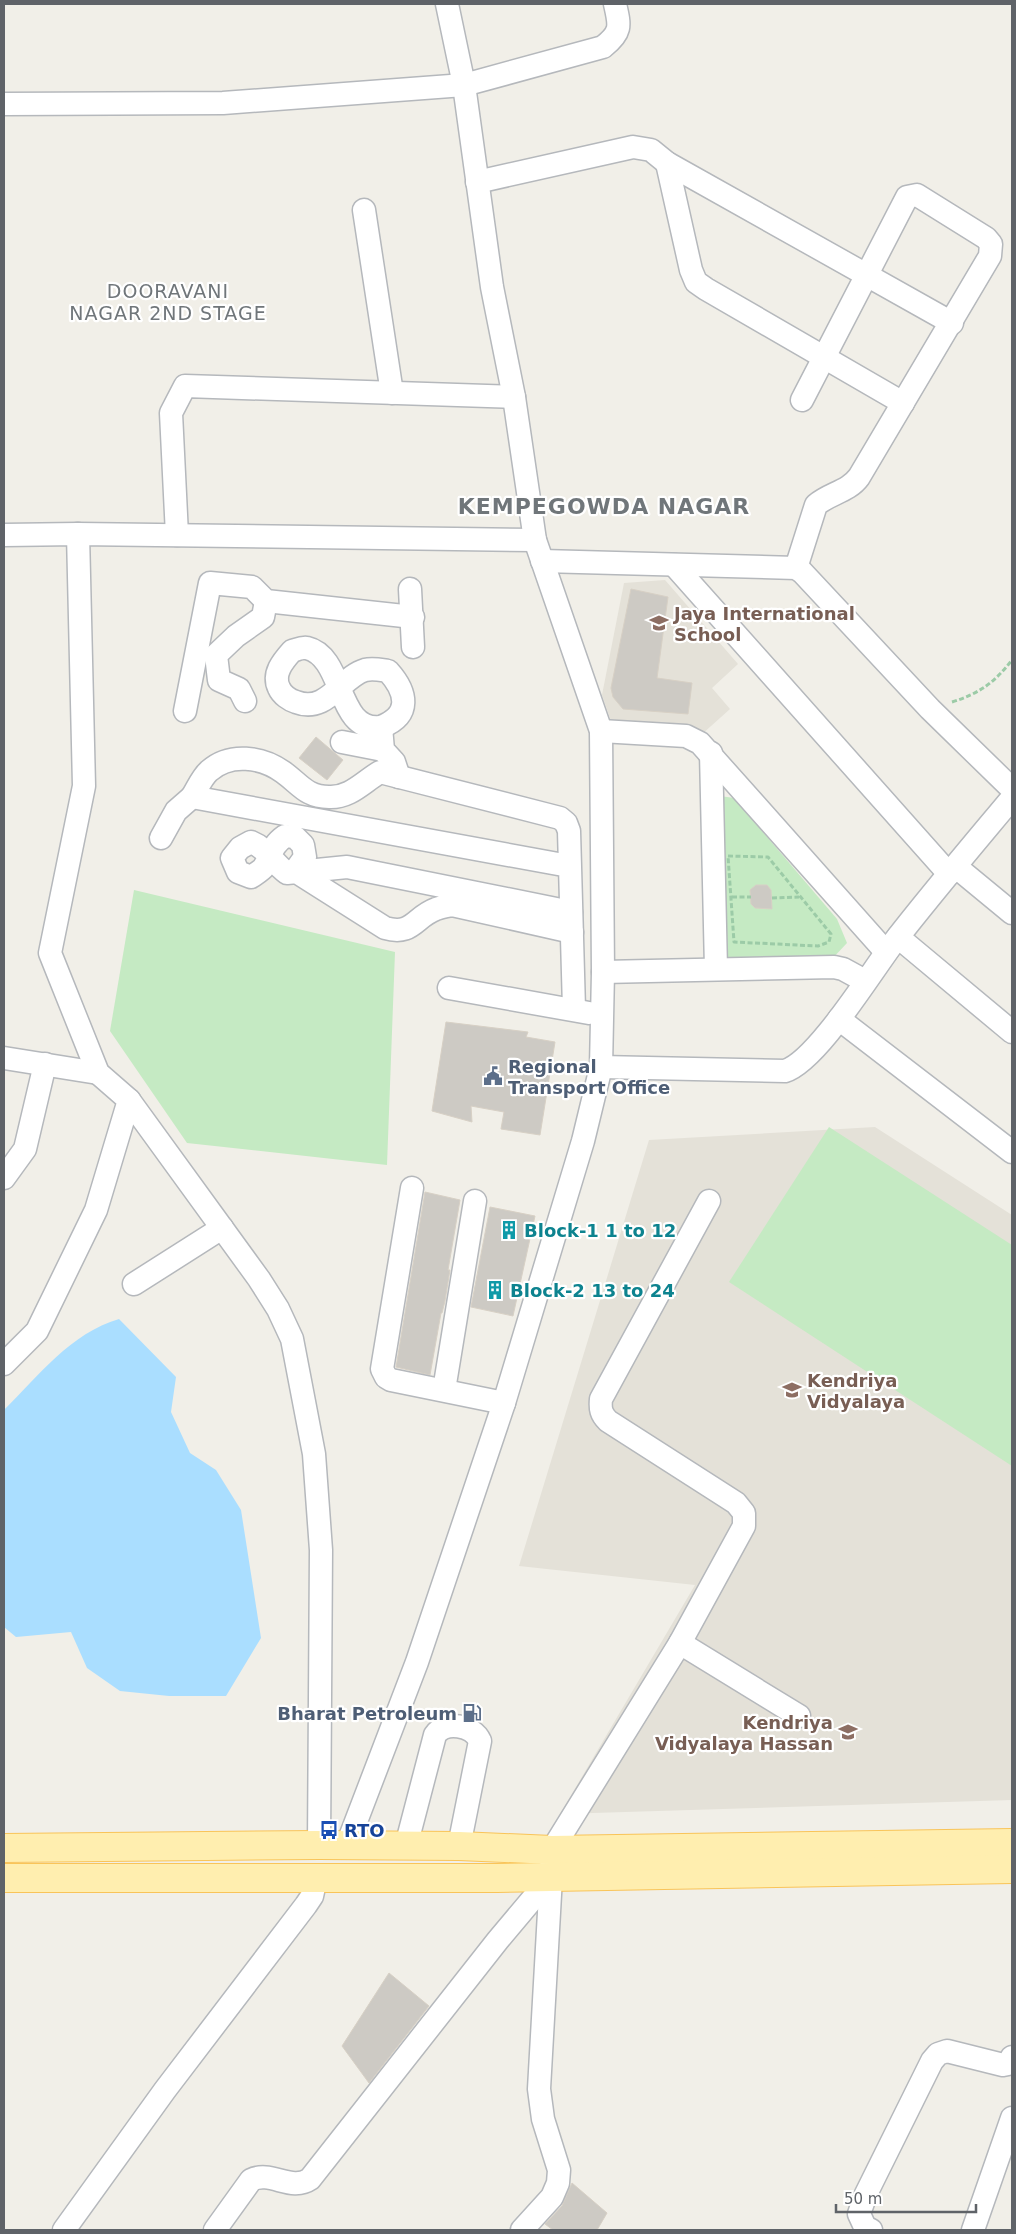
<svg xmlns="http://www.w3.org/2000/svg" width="1016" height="2234" viewBox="0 0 1016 2234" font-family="'DejaVu Sans',sans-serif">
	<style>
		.education { fill: #e4e1d8 }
		.green { fill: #c5eac3 }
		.water { fill: #aadeff }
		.building { fill: #cdcac4; stroke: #d7d0c5 }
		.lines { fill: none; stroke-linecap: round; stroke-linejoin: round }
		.minor-casing { stroke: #b5b8bc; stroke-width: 25 }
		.major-casing { stroke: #f9c459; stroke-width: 30 }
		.path { stroke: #9ccba7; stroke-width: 3; stroke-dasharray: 5 2.5; stroke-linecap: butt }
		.minor { stroke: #fff; stroke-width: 22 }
		.major { stroke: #ffeeaf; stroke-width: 28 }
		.labels { text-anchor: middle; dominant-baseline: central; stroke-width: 4.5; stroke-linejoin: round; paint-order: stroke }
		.education-label { font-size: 18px; font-weight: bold; fill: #785e54; stroke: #fff; text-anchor: start }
		.service-label { font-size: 18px; font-weight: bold; fill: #4e5e75; stroke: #fff; text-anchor: start }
		.culture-label { font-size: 18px; font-weight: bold; fill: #0d838f; stroke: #fff; text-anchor: start }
		.transit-label { font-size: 18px; font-weight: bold; fill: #164399; stroke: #fff; text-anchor: start }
		.neighbourhood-label { font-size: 19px; letter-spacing: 1px; fill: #70767a; stroke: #fff }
		.district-label { font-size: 22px; font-weight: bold; letter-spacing: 1px; fill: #70767a; stroke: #fff }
	</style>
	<rect width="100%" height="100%" fill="#f1efe8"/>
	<g class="education">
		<path d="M 665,580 L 738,664 L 712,688 L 730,709 L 701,735 L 694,727 L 611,721 L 602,695 L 624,583 Z"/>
		<path d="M 875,1127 L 1012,1215 L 1012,1800 L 560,1814 L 695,1585 L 519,1566 L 649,1140 Z"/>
	</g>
	<g class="green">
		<path d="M 720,796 L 734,798 L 837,919 L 847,943 L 831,960 L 724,958 Z"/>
		<path d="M 134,890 L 395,952 L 387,1165 L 187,1143 L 110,1031 Z"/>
		<path d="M 829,1127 L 1012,1245 L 1012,1466 L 729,1282 Z"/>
	</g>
	<path class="water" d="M 119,1319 L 176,1377 L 171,1412 L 190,1453 L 216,1470 L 241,1510 L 261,1638 L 226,1696 L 169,1696 L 120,1691 L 87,1668 L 71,1632 L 16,1637 L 4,1627 L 4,1410 C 38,1376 71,1333 119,1319 Z"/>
	<g class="building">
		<path d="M 631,589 L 668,597 L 657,678 L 692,683 L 688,714 L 623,709 L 613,697 L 611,688 Z"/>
		<path d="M 316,737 L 343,760 L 327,780 L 299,758 Z"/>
		<path d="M 756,885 L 767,885 L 771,890 L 772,909 L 755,908 L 751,904 L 750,890 Z"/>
		<path d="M 446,1022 L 528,1032 L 526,1037 L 555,1042 L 540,1135 L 501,1129 L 504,1112 L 471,1106 L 472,1122 L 432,1111 Z"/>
		<path d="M 425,1192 L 460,1200 L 448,1270 L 450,1270 L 445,1301 L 442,1313 L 441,1313 L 430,1375 L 396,1367 Z"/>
		<path d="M 490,1207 L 535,1216 L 513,1316 L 471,1307 Z"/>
		<path d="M 389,1973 L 429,2006 L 369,2083 L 342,2046 Z"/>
		<path d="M 572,2183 L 607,2213 L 597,2230 L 553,2230 L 545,2224 L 562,2206 Z"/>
	</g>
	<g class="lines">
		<g class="minor-casing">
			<g id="minor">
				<path d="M 4,104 L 223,103 L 464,85 L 603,47 C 622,32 620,26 615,4"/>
				<path d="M 667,163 L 691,270 L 696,282 L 706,289 L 903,403"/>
				<path d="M 477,182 L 633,147 L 651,150 L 667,163 L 952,323"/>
				<path d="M 364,210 L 392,393"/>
				<path d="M 4,535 L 78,534 L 535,540"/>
				<path d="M 177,535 L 171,413 L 185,386 L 514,397"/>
				<path d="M 542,561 L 796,568 L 802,572 L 930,709 L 1012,789"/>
				<path d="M 674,565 L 949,874"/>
				<path d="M 796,568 L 816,505 C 830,493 848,492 859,477 L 990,256 L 991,244 L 986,238 L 917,195 L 907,197 L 802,400"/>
				<path d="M 410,589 L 413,647"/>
				<path d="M 245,701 L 239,689 L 219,680 L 216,655 L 236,636 L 263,617 L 266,601"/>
				<path d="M 185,711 L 210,583 L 252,587 L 266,601 L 413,617"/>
				<path d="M 381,727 C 412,715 407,692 388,671 C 381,670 373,668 365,670 C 341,677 327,714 296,702 C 290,700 282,695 279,688 C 272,674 283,661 292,651 C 296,650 302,647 307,648 C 345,657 336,733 381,727"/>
				<path d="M 381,727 L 383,750 L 394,762 L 399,777"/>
				<path d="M 601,731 L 686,736 L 700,743 L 886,952"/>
				<path d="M 342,742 L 383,750"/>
				<path d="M 711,753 L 716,969"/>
				<path d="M 161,838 L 176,811 L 192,797"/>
				<path d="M 569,866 L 192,797 C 197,789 202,777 209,771 C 230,752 262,757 283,772 C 300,784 306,797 329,797 C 350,798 363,782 380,772 L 560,818 L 566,823 L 569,831 L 574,1009"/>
				<path d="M 955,866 L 1012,913"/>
				<path d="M 571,912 L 347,867 L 287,873 C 271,861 268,849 251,842 L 240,848 L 232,858 L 238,872 L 251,877 C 255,874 261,871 264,867 C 272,854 271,846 285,836 L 295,837 L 303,845 L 305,857 L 295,871 L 385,928 C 413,936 414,917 436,909 C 441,907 447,906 452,905 L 572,932"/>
				<path d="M 898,937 L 1012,1032"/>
				<path d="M 603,972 L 834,967 L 843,969 L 865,981"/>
				<path d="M 449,988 L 589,1013"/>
				<path d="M 839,1019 L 1012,1152"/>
				<path d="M 4,1058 L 98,1073"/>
				<path d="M 601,1067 L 785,1071 C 817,1061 871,972 894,942 C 932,893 972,846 1012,798"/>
				<path d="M 129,1100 L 259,1279 L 278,1309 L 292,1339 L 314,1454 L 321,1550 L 319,1845"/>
				<path d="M 4,1178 L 25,1149 L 45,1064"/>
				<path d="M 412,1188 L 382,1369 L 386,1377 L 391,1380 L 504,1403"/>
				<path d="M 134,1284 L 222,1228"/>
				<path d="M 4,1364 L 37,1331 L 96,1210 L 129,1100 L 98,1073 L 50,953 L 84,786 L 78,534"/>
				<path d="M 444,1390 L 475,1201"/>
				<path d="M 680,1643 L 799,1716"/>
				<path d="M 347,1845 L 417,1662 L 504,1403 L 583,1141 L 601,1067 L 603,972 L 601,731 L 535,540 L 514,397 L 492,287 L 464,85 L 447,4"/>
				<path d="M 406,1846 L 435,1735 C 445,1720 473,1725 480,1741 L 459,1846"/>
				<path d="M 64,2230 L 165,2090 L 306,1905 L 312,1896 L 316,1878"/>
				<path d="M 215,2230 L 251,2180 C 271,2170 291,2192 310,2179 L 498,1940 L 551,1877 L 552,1850 L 680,1643 L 744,1526 L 744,1513 L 736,1503 L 608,1421 C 601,1414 600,1409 601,1399 L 709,1201"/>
				<path d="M 522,2230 L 552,2197 L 558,2183 L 559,2170 L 543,2119 L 539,2089 L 551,1877"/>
				<path d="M 871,2230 L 865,2227 L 859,2214 L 866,2194 L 932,2061 L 938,2054 L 947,2051 L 1003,2065 L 1008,2064 L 1012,2057"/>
				<path d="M 973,2230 L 1012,2118"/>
			</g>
		</g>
		<g class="major-casing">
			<g id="major">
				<path d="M 4,1848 L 319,1845 L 459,1846 L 552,1850 L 1012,1843"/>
				<path d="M 4,1878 L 497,1878 L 1012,1869"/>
			</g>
		</g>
		<g class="path">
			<path d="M 952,702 C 980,693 994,683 1012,660"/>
			<path d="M 728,856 L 768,857 L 831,934 L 829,942 L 818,946 L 734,942 Z"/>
			<path d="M 732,897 L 751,897"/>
			<path d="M 772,898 L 799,897"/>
		</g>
		<use href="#minor" class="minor"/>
		<use href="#major" class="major"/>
	</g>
	<defs>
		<g id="school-bare" transform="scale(1.5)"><path d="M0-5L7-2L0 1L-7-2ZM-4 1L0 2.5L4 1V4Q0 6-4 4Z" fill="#8d6e63" stroke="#fff" stroke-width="2.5" paint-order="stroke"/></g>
		<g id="civic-bare" transform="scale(1.5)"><path d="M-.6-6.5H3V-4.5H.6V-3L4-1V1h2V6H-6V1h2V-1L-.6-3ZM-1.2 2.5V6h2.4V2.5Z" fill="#5c6f8a" stroke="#fff" stroke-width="2.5" paint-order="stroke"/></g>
		<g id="building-bare" transform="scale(1.5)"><path d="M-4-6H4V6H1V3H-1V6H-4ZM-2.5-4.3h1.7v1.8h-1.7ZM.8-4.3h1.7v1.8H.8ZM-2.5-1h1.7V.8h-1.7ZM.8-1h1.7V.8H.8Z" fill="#0f9aa8" stroke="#fff" stroke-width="2.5" paint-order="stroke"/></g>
		<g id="fuel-bare" transform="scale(1.5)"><path d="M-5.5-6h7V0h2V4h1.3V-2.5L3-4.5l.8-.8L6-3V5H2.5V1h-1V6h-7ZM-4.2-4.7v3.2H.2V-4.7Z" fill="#5c6f8a" stroke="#fff" stroke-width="2.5" paint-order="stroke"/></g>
		<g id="bus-bare" transform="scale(1.5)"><path d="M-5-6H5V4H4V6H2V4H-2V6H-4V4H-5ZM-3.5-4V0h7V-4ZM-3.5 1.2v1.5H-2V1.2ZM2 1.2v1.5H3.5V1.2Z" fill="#1a4fb4" stroke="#fff" stroke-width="2.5" paint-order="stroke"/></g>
	</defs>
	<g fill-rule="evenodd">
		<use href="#school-bare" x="659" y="623"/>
		<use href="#civic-bare" x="493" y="1076"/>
		<use href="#building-bare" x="509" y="1230"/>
		<use href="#building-bare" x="495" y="1290"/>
		<use href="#school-bare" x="792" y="1390"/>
		<use href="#fuel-bare" x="472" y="1713"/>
		<use href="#school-bare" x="848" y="1732"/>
		<use href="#bus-bare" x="329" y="1830"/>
	</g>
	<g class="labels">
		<g class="education-label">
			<text x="674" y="613">Jaya International<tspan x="674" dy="21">School</tspan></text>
			<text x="807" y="1380">Kendriya<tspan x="807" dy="21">Vidyalaya</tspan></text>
			<text x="833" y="1722" text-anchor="end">Kendriya<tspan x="833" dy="21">Vidyalaya Hassan</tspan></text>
		</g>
		<g class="service-label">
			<text x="508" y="1066">Regional<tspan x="508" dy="21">Transport Office</tspan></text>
			<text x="457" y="1713" text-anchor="end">Bharat Petroleum</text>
		</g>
		<g class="culture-label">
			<text x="524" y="1230">Block-1 1 to 12</text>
			<text x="510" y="1290">Block-2 13 to 24</text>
		</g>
		<g class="transit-label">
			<text x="344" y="1830">RTO</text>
		</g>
		<g class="neighbourhood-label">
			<text x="168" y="291">DOORAVANI<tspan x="168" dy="22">NAGAR 2ND STAGE</tspan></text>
		</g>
		<g class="district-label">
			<text x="604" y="506">KEMPEGOWDA NAGAR</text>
		</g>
	</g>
	<rect width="1016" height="2234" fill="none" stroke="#5f6368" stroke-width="10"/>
	<path d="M836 2204v8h140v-8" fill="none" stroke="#5f6368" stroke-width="2.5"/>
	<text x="844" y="2204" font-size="15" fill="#5f6368" stroke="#ffffff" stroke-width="4" paint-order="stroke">50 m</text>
</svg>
